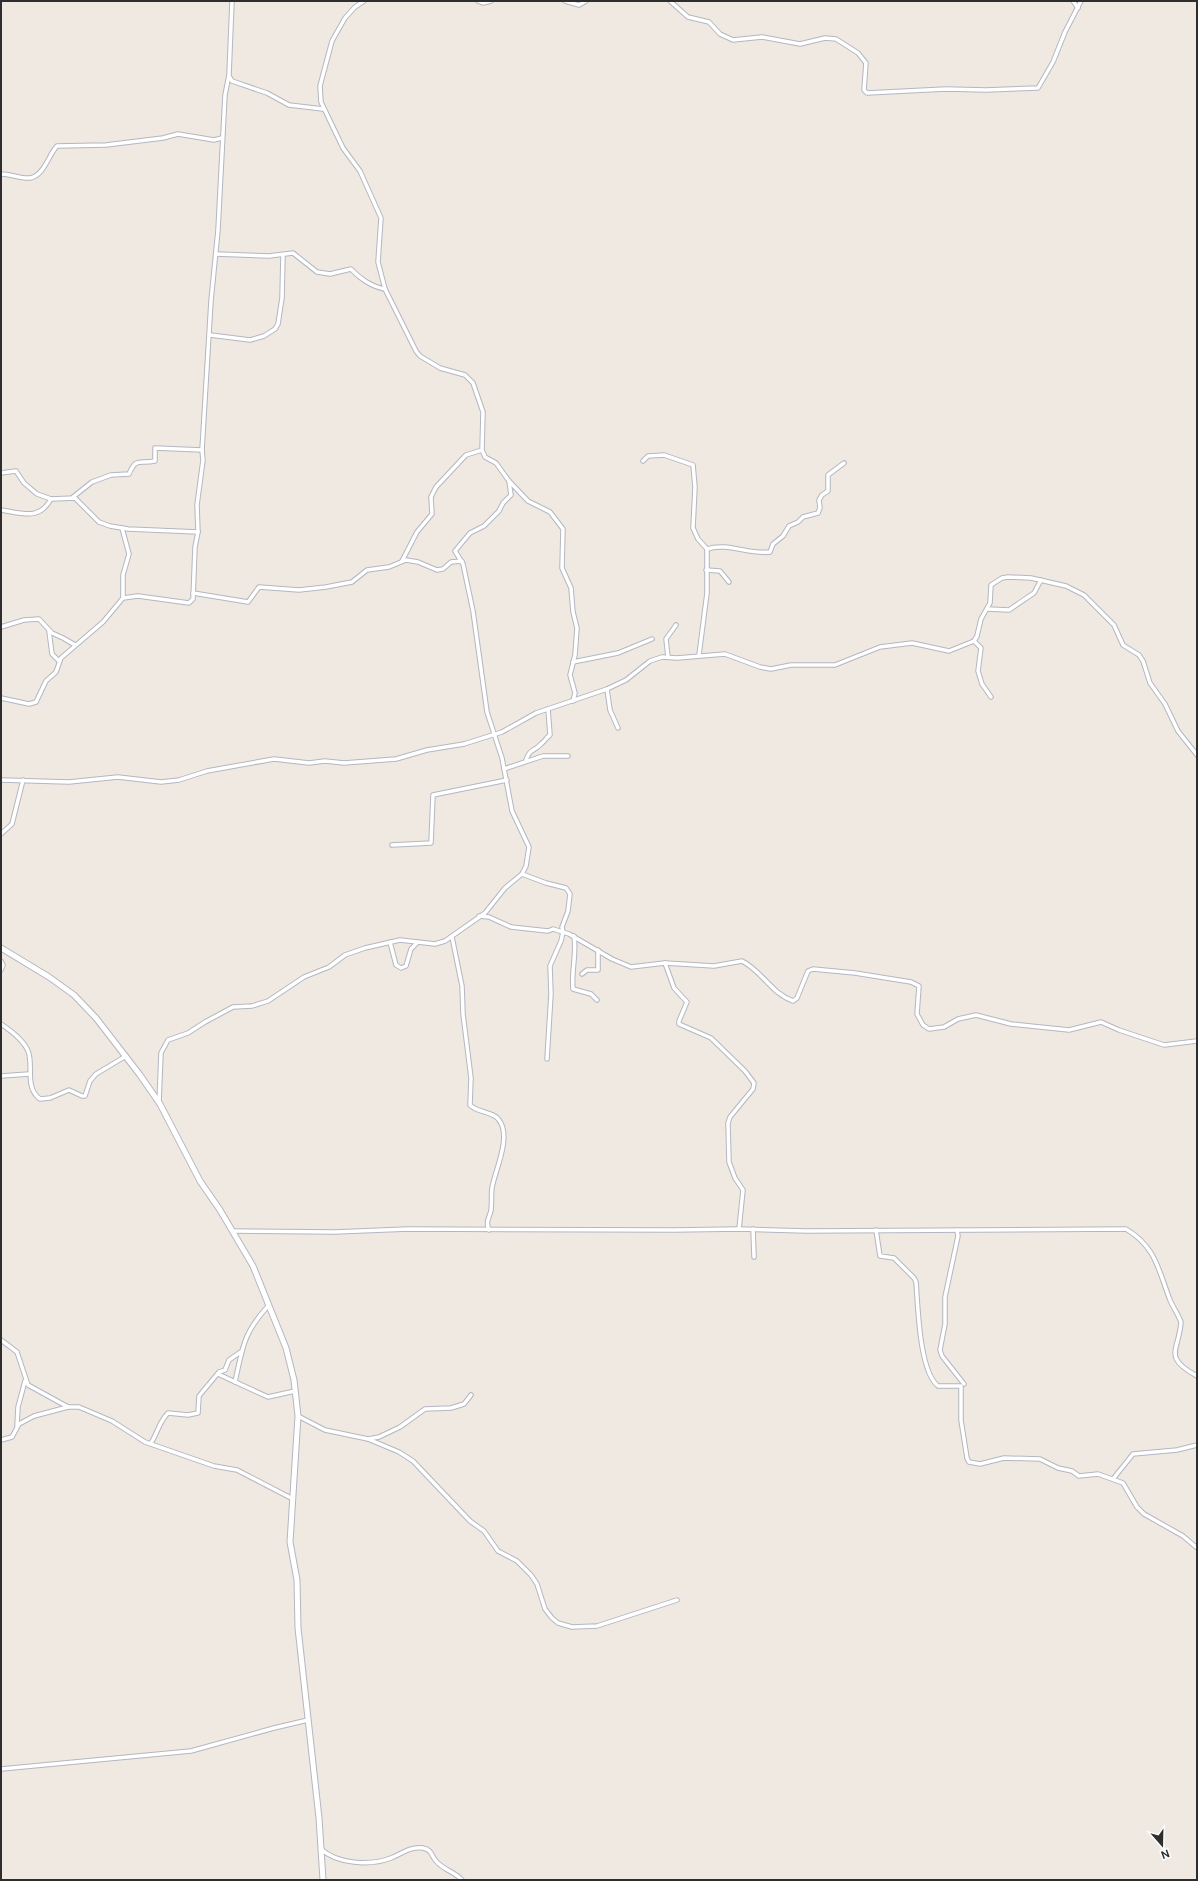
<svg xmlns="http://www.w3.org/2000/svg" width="1198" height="1881" viewBox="0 0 1198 1881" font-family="'DM Sans',sans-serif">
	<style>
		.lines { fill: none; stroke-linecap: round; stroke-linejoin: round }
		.street-casing { stroke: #b4b7c1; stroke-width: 5.5 }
		.secondary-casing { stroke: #b4b7c1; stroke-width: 7 }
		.street { stroke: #fff; stroke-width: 3.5 }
		.secondary { stroke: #fff; stroke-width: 5 }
	</style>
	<rect width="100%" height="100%" fill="#efe9e1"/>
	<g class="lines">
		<g class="street-casing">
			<g id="street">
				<path d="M 364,1 L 355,7 L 345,18 L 332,41 L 320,86 L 321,102 L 343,148 L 360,171 L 381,218 L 378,262 L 385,289 L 416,351 L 420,356 L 440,368 L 465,375 L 473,383 L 483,412 L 482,450 L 485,457 L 496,463 L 509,481 L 528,501 L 550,512 L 563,529 L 562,568 L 571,588 L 573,612 L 577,628 L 575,655 L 570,675 L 575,693 L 573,701"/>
				<path d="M 478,1 L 483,3 L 491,1"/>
				<path d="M 565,1 L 579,5 L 586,1"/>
				<path d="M 670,1 L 688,17 L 709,22 L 720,34 L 733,40 L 762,37 L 800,44 L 825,38 L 836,39 L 858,53 L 866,63 L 864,90 L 867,93 L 946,89 L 986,90 L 1038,88 L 1053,62 L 1065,32 L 1081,1"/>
				<path d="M 1073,1 L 1078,8"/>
				<path d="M 229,76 L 232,81 L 267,93 L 289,105 L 323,109"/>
				<path d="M 1,174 C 11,174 21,179 30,178 C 44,176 49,154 57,146 L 106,145 L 163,138 L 178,134 L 214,140 L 222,138"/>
				<path d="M 216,254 L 269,256 L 293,253 L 317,272 L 330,274 L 351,269 C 359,278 372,287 385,289"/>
				<path d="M 210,335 L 250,340 L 264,336 L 275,329 L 278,324 L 282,298 L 283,255"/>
				<path d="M 643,461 L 648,456 L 664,455 L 693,465 L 695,487 L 693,528 L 698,539 L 707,549 L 707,593 L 699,655"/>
				<path d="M 1,473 L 16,471 L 24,483 L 37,494 L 51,499 L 75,498 L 99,522 L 110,526 L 128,529 L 198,532"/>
				<path d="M 73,497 L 92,482 L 111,475 L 129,474 C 136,457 139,464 155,461 L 155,448 L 202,450"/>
				<path d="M 1,510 C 22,513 39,521 51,499"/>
				<path d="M 122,528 L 129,554 L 123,575 L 123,598"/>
				<path d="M 707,549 C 727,542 749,555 770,552 L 773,544 L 783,536 L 789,526 L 798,522 L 803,517 L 818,513 L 820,508 L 819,500 L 822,495 L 828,491 L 828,475 L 844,463"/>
				<path d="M 402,561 L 417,532 L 432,514 L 431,497 L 436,487 L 466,455 L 482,450"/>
				<path d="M 706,570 L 720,571 L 729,582"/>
				<path d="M 193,593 L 248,602 L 259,587 L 299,590 L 326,587 L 352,582 L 367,570 L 389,567 L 406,560 L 418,562 L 437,570 L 443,569 L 451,562 L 462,561"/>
				<path d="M 987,609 L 1009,610 L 1034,593 L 1041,580"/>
				<path d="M 1,627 L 24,620 L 39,619 L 52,633 L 63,638 L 75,645"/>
				<path d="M 49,631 L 52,654 L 59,661"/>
				<path d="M 974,641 L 981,648 L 978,671 L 982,684 L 991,697"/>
				<path d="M 668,657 L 666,639 L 676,625"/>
				<path d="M 573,662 L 618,653 L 652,639"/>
				<path d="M 607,689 L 610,710 L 618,728"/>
				<path d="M 1,698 L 29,704 L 36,702 L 46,681 L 56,672 L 61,658 L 103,622 L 123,598 L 138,596 L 189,603 L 193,599 L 195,547 L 198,532 L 197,505 L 203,460 L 202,450 L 211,301 L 218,230 L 225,95 L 229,75 L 232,1"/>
				<path d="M 526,760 C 530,748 534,752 541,744 C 545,741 546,738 550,735 L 548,709"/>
				<path d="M 504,769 L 543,756 L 568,756"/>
				<path d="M 1,780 L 69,782 L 118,777 L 161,782 L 179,780 L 207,771 L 274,759 L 309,763 L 325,761 L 344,763 L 396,759 L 427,750 L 464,744 L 502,732 L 536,713 L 607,689 L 626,680 L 650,661 L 662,657 L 677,658 L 725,654 L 760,667 L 771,669 L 791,665 L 835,665 L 880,647 L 912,643 L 949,651 L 974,641 L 977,636 L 981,619 L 990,603 L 991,585 L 1002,578 L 1008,577 L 1031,578 L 1066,586 L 1084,595 L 1114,625 L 1123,645 L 1139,655 L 1143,661 L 1150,683 L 1165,704 L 1178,731 L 1197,755"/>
				<path d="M 1,834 L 12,824 L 23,780"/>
				<path d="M 392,845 L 431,843 L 433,795 L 507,780"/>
				<path d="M 522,874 L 546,883 L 566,888 L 570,894 L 568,911 L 562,927 L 563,932 L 561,941 L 550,966 L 551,994 L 547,1059"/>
				<path d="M 479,916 L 489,917 L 511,927 L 548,931 L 553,929 L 569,934 L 612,959 L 631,967 L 665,963 L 714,966 L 742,961 C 762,971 772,994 793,1001 L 797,998 L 808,971 L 813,969 L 855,973 L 911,982 L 919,986 L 917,1014 L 923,1025 L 929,1029 L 944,1027 L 958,1019 L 976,1015 L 1011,1024 L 1069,1030 L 1101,1022 L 1119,1030 L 1164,1045 L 1197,1041"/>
				<path d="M 574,936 C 577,953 571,971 573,989 L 591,994 L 597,1000"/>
				<path d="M 452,937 L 462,986 L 463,1014 L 471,1078 L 470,1105 C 477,1113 493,1111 499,1120 C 512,1137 495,1170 492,1188 C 491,1195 492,1203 491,1210 C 490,1217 485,1221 489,1230"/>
				<path d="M 390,942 L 396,965 L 401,968 L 406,966 L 411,949 L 418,942"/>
				<path d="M 1,961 L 3,965 L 1,970"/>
				<path d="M 665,963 L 674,988 L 687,1002 L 679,1021 L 679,1024 L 711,1038 L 745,1071 L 754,1083 L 753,1089 L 730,1117 L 728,1123 L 729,1162 L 735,1178 L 743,1190 L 739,1229"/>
				<path d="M 582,974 L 587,970 L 598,970 L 598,950"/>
				<path d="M 1,1024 C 10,1030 24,1041 28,1051 C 34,1065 24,1087 40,1099 L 50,1098 L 69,1090 L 82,1096 L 85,1096 L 90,1081 L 96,1074 L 126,1056"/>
				<path d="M 1,1076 L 29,1074"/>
				<path d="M 159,1103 L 161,1053 L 168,1040 L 188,1033 L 205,1022 L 233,1007 L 252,1006 L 268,1001 L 304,977 L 329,967 L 345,955 L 365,948 L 400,940 L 435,944 L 445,941 L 485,913 L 505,888 L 522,874 L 526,866 L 529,847 L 512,811 L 502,758 L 487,712 L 473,611 L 463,564 L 455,551 L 470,533 L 484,526 L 499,511 L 503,503 L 511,495 L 509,481"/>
				<path d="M 753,1229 L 754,1257"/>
				<path d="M 876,1230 L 880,1256 L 894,1258 L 914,1278 L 916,1282 C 918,1305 919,1371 938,1386 L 961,1386 L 961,1420 L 967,1458 L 969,1462 L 980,1464 L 1004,1458 L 1040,1459 L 1058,1468 L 1072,1471 L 1079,1476 L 1098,1474 L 1123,1483 L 1137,1507 L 1144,1514 L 1183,1536 L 1197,1548"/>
				<path d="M 957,1230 L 958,1236 L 945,1297 L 945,1324 L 940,1350 L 942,1356 L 964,1384"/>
				<path d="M 233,1231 L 335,1232 L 408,1229 L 674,1230 L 739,1229 L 806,1231 L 1126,1229 C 1156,1247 1158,1269 1170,1300 C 1173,1307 1178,1314 1181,1322 C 1179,1351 1162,1357 1197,1376"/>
				<path d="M 1,1340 L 17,1352 L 28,1385 L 68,1407"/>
				<path d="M 218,1374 L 268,1397 L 295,1391"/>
				<path d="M 235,1382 C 243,1346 243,1334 268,1306"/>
				<path d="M 298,1416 L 325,1430 L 368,1439 L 399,1452 L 413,1461 L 470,1521 L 484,1531 L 498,1551 L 517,1561 L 531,1575 L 537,1584 L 545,1609 L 552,1618 L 558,1623 L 572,1627 L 597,1626 L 677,1600"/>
				<path d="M 17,1426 L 18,1407 L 25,1381"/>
				<path d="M 368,1439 L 379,1437 L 400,1427 L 425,1409 L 451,1408 L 464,1404 L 471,1395"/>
				<path d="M 1,1440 L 12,1437 L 19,1424 L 34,1416 L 68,1407 L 79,1407 L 112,1421 L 145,1442 L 214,1466 L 237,1470 L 293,1499"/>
				<path d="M 151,1443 C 158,1432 159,1422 168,1413 L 188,1415 L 198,1413 L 199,1396 L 219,1372 L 225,1370 L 229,1360 L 242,1351"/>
				<path d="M 1113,1479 L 1133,1454 L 1177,1450 L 1197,1445"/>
				<path d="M 1,1769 L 191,1751 L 274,1728 L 308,1720"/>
				<path d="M 321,1849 C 337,1864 370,1866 391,1858 C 401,1854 411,1846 423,1848 C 433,1850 431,1857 437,1862 C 444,1870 455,1872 462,1880"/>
			</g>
		</g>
		<g class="secondary-casing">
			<path id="secondary" d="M 1,948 L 49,977 L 74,995 L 96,1018 L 140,1075 L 160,1104 L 200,1181 L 220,1210 L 253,1266 L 286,1348 L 294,1380 L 298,1416 L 290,1542 L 297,1580 L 298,1628 L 319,1818 L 323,1880"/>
		</g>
		<use href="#street" class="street"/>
		<use href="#secondary" class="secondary"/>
	</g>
	<rect width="1198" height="1881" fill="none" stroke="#2e2e2e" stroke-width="4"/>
	<g transform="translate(1162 1845) rotate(160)" stroke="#ffffff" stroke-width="3" paint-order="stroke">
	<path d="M0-3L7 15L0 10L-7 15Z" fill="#2e2e2e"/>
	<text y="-6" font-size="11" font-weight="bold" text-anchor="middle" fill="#2e2e2e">N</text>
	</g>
</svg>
